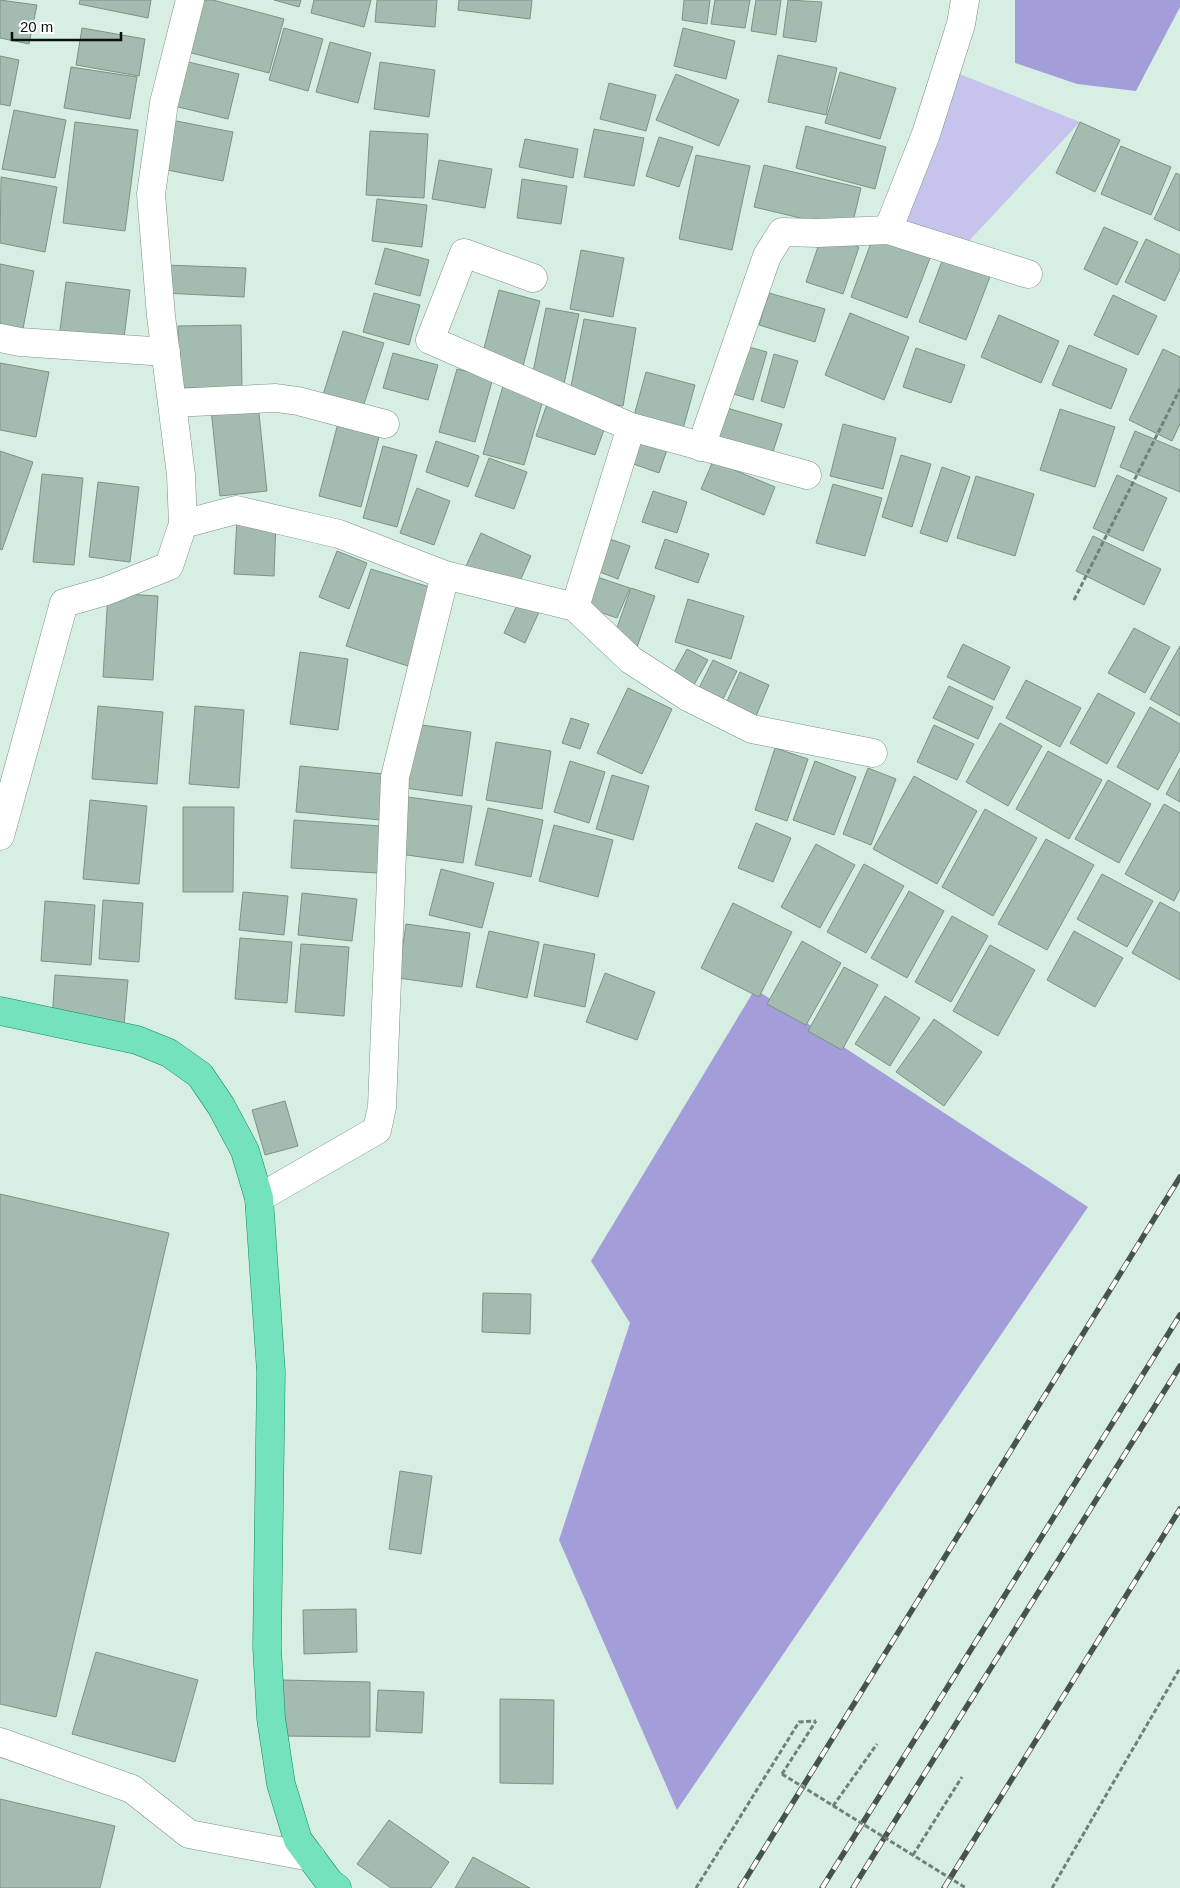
<svg xmlns="http://www.w3.org/2000/svg" width="1180" height="1888" viewBox="0 0 1180 1888" font-family="Helvetica,sans-serif">
	<style>
		.green { fill: #c6c4ed }
		.water { fill: #a39eda }
		.building { fill: #a4bbaf; stroke: #7d9387 }
		.lines { fill: none; stroke-linecap: round; stroke-linejoin: round }
		.minor-casing { stroke: #7b9185; stroke-width: 29 }
		.major-casing { stroke: #128c61; stroke-width: 29 }
		.path { stroke: #718179; stroke-width: 3; stroke-dasharray: 5 2.5; stroke-linecap: butt }
		.minor { stroke: #fff; stroke-width: 28 }
		.major { stroke: #74e2bc; stroke-width: 28 }
		.rail-casing { stroke: #47544e; stroke-width: 5.5 }
		.rail { stroke: #fff; stroke-width: 4; stroke-dasharray: 11; stroke-linecap: butt }
		.path-bridge { stroke: #718179; stroke-width: 3; stroke-dasharray: 5 2.5; stroke-linecap: butt }
	</style>
	<rect width="100%" height="100%" fill="#d7efe2"/>
	<path class="green" d="M 947,69 L 1080,122 L 967,243 L 894,226 Z"/>
	<g class="water">
		<path d="M 1015,0 L 1180,0 L 1180,7 L 1136,91 L 1077,84 L 1015,63 Z"/>
		<path d="M 755,989 L 1088,1207 L 677,1810 L 559,1540 L 630,1323 L 591,1261 Z"/>
	</g>
	<g class="building">
		<path d="M 0,0 L 37,5 L 29,44 L 0,38 Z"/>
		<path d="M 80,0 L 151,0 L 148,18 L 79,4 Z"/>
		<path d="M 193,0 L 213,0 L 284,19 L 269,73 L 180,50 Z"/>
		<path d="M 274,0 L 301,0 L 299,7 Z"/>
		<path d="M 314,0 L 371,0 L 364,27 L 311,13 Z"/>
		<path d="M 377,0 L 437,0 L 435,27 L 375,22 Z"/>
		<path d="M 459,0 L 532,0 L 530,19 L 458,10 Z"/>
		<path d="M 684,0 L 710,0 L 707,24 L 682,20 Z"/>
		<path d="M 715,0 L 750,0 L 745,28 L 711,24 Z"/>
		<path d="M 756,0 L 781,0 L 776,35 L 751,31 Z"/>
		<path d="M 788,0 L 822,2 L 816,42 L 783,37 Z"/>
		<path d="M 82,28 L 145,39 L 139,76 L 76,65 Z"/>
		<path d="M 284,28 L 323,39 L 308,91 L 269,80 Z"/>
		<path d="M 683,28 L 735,41 L 726,79 L 674,66 Z"/>
		<path d="M 330,42 L 371,53 L 358,103 L 316,92 Z"/>
		<path d="M 778,55 L 837,68 L 826,115 L 768,102 Z"/>
		<path d="M 0,56 L 19,60 L 10,106 L 0,104 Z"/>
		<path d="M 180,60 L 239,74 L 228,119 L 170,105 Z"/>
		<path d="M 380,62 L 435,70 L 429,117 L 374,109 Z"/>
		<path d="M 71,67 L 137,77 L 130,119 L 64,108 Z"/>
		<path d="M 840,72 L 896,88 L 880,139 L 825,123 Z"/>
		<path d="M 676,74 L 739,100 L 719,146 L 656,120 Z"/>
		<path d="M 609,83 L 656,95 L 646,131 L 600,119 Z"/>
		<path d="M 14,110 L 66,120 L 55,178 L 2,169 Z"/>
		<path d="M 171,120 L 233,132 L 223,181 L 162,169 Z"/>
		<path d="M 75,122 L 138,130 L 125,231 L 63,223 Z"/>
		<path d="M 1080,122 L 1120,140 L 1095,192 L 1056,173 Z"/>
		<path d="M 806,126 L 886,147 L 875,189 L 796,168 Z"/>
		<path d="M 594,129 L 644,138 L 634,186 L 584,177 Z"/>
		<path d="M 370,131 L 428,134 L 424,198 L 366,195 Z"/>
		<path d="M 659,137 L 693,147 L 679,187 L 646,176 Z"/>
		<path d="M 525,139 L 578,149 L 573,178 L 519,167 Z"/>
		<path d="M 1121,146 L 1171,167 L 1151,215 L 1101,194 Z"/>
		<path d="M 696,155 L 750,166 L 732,250 L 679,239 Z"/>
		<path d="M 439,160 L 492,169 L 485,208 L 432,199 Z"/>
		<path d="M 764,165 L 861,188 L 851,230 L 754,207 Z"/>
		<path d="M 1176,173 L 1180,175 L 1180,231 L 1154,219 Z"/>
		<path d="M 1,177 L 57,187 L 45,252 L 0,243 Z"/>
		<path d="M 522,179 L 567,186 L 561,224 L 517,218 Z"/>
		<path d="M 377,199 L 427,205 L 422,247 L 372,241 Z"/>
		<path d="M 1104,227 L 1138,242 L 1117,285 L 1084,269 Z"/>
		<path d="M 875,232 L 932,253 L 907,318 L 851,297 Z"/>
		<path d="M 822,235 L 859,247 L 843,294 L 806,282 Z"/>
		<path d="M 1146,239 L 1180,255 L 1180,269 L 1165,301 L 1125,282 Z"/>
		<path d="M 385,248 L 429,260 L 420,296 L 375,284 Z"/>
		<path d="M 581,250 L 624,258 L 613,317 L 570,309 Z"/>
		<path d="M 944,256 L 991,274 L 966,340 L 919,322 Z"/>
		<path d="M 0,264 L 34,271 L 22,334 L 0,330 Z"/>
		<path d="M 165,265 L 246,268 L 244,297 L 164,293 Z"/>
		<path d="M 66,282 L 130,290 L 123,346 L 59,338 Z"/>
		<path d="M 499,290 L 540,301 L 522,370 L 481,360 Z"/>
		<path d="M 374,293 L 420,305 L 409,345 L 363,332 Z"/>
		<path d="M 769,293 L 825,309 L 815,342 L 759,325 Z"/>
		<path d="M 1113,295 L 1157,316 L 1138,355 L 1094,335 Z"/>
		<path d="M 546,308 L 579,314 L 564,384 L 532,377 Z"/>
		<path d="M 850,313 L 909,337 L 884,400 L 825,375 Z"/>
		<path d="M 999,315 L 1059,341 L 1041,383 L 981,357 Z"/>
		<path d="M 584,319 L 636,328 L 623,406 L 569,397 Z"/>
		<path d="M 241,325 L 242,387 L 179,388 L 178,326 Z"/>
		<path d="M 343,331 L 384,343 L 362,410 L 322,398 Z"/>
		<path d="M 738,344 L 767,352 L 753,400 L 724,391 Z"/>
		<path d="M 1069,345 L 1127,369 L 1111,409 L 1052,385 Z"/>
		<path d="M 916,348 L 965,365 L 951,403 L 903,387 Z"/>
		<path d="M 1163,349 L 1180,357 L 1180,424 L 1172,441 L 1129,420 Z"/>
		<path d="M 393,353 L 438,365 L 428,400 L 383,388 Z"/>
		<path d="M 774,354 L 798,361 L 784,408 L 761,401 Z"/>
		<path d="M 0,363 L 49,372 L 36,437 L 0,430 Z"/>
		<path d="M 457,369 L 493,378 L 475,442 L 439,432 Z"/>
		<path d="M 646,372 L 695,385 L 681,436 L 632,423 Z"/>
		<path d="M 503,386 L 544,397 L 524,465 L 483,454 Z"/>
		<path d="M 258,404 L 267,491 L 220,496 L 211,409 Z"/>
		<path d="M 547,404 L 606,424 L 595,455 L 536,436 Z"/>
		<path d="M 720,406 L 782,424 L 770,461 L 709,443 Z"/>
		<path d="M 1060,409 L 1115,427 L 1095,487 L 1040,470 Z"/>
		<path d="M 338,423 L 380,433 L 361,507 L 319,496 Z"/>
		<path d="M 843,424 L 896,438 L 883,489 L 830,476 Z"/>
		<path d="M 1135,431 L 1180,450 L 1180,492 L 1120,467 Z"/>
		<path d="M 635,433 L 669,444 L 659,473 L 625,461 Z"/>
		<path d="M 436,441 L 479,456 L 468,487 L 426,472 Z"/>
		<path d="M 383,446 L 417,455 L 397,527 L 363,518 Z"/>
		<path d="M 0,451 L 33,462 L 2,550 L 0,549 Z"/>
		<path d="M 901,455 L 931,464 L 912,527 L 882,517 Z"/>
		<path d="M 489,458 L 527,472 L 514,509 L 475,496 Z"/>
		<path d="M 713,461 L 775,487 L 764,515 L 701,489 Z"/>
		<path d="M 942,467 L 970,477 L 947,542 L 920,533 Z"/>
		<path d="M 42,474 L 83,478 L 74,565 L 33,562 Z"/>
		<path d="M 1117,475 L 1167,498 L 1143,551 L 1093,528 Z"/>
		<path d="M 976,476 L 1034,494 L 1015,556 L 957,538 Z"/>
		<path d="M 98,482 L 139,487 L 130,562 L 89,557 Z"/>
		<path d="M 833,484 L 882,498 L 865,556 L 816,543 Z"/>
		<path d="M 417,488 L 450,501 L 434,545 L 400,533 Z"/>
		<path d="M 653,491 L 687,502 L 677,533 L 642,522 Z"/>
		<path d="M 237,519 L 276,521 L 274,576 L 234,574 Z"/>
		<path d="M 481,533 L 531,556 L 517,588 L 466,566 Z"/>
		<path d="M 601,536 L 630,546 L 618,579 L 589,568 Z"/>
		<path d="M 1093,536 L 1161,569 L 1144,605 L 1076,571 Z"/>
		<path d="M 665,539 L 709,554 L 698,583 L 655,568 Z"/>
		<path d="M 337,551 L 367,563 L 349,609 L 319,597 Z"/>
		<path d="M 371,569 L 436,589 L 411,667 L 346,646 Z"/>
		<path d="M 588,574 L 630,588 L 617,618 L 582,606 Z"/>
		<path d="M 631,588 L 655,596 L 637,647 L 613,639 Z"/>
		<path d="M 108,593 L 158,596 L 153,680 L 103,677 Z"/>
		<path d="M 688,599 L 744,616 L 731,659 L 675,642 Z"/>
		<path d="M 518,603 L 539,612 L 525,643 L 504,633 Z"/>
		<path d="M 1134,628 L 1170,647 L 1145,693 L 1108,673 Z"/>
		<path d="M 963,644 L 1010,667 L 994,700 L 947,677 Z"/>
		<path d="M 1180,646 L 1180,716 L 1150,699 Z"/>
		<path d="M 687,649 L 708,660 L 691,690 L 671,678 Z"/>
		<path d="M 300,652 L 348,659 L 338,730 L 290,724 Z"/>
		<path d="M 713,660 L 737,671 L 719,707 L 695,696 Z"/>
		<path d="M 740,672 L 769,685 L 754,721 L 724,708 Z"/>
		<path d="M 1026,680 L 1081,708 L 1060,747 L 1006,718 Z"/>
		<path d="M 949,686 L 993,707 L 978,739 L 933,718 Z"/>
		<path d="M 628,688 L 672,709 L 642,774 L 597,753 Z"/>
		<path d="M 1098,693 L 1135,713 L 1107,764 L 1070,743 Z"/>
		<path d="M 98,706 L 163,712 L 157,784 L 92,779 Z"/>
		<path d="M 195,706 L 244,710 L 239,788 L 189,784 Z"/>
		<path d="M 1150,707 L 1180,724 L 1180,750 L 1158,790 L 1117,767 Z"/>
		<path d="M 571,718 L 589,724 L 580,749 L 562,743 Z"/>
		<path d="M 1000,723 L 1042,746 L 1008,806 L 966,782 Z"/>
		<path d="M 415,724 L 471,732 L 462,796 L 405,788 Z"/>
		<path d="M 934,725 L 974,744 L 957,780 L 917,762 Z"/>
		<path d="M 496,742 L 551,751 L 542,809 L 486,800 Z"/>
		<path d="M 775,748 L 808,759 L 787,821 L 755,810 Z"/>
		<path d="M 1048,751 L 1102,780 L 1069,839 L 1016,809 Z"/>
		<path d="M 570,761 L 605,772 L 589,823 L 554,812 Z"/>
		<path d="M 815,761 L 856,777 L 834,835 L 793,820 Z"/>
		<path d="M 300,766 L 385,774 L 381,820 L 296,812 Z"/>
		<path d="M 868,768 L 896,779 L 871,845 L 843,834 Z"/>
		<path d="M 1180,768 L 1180,802 L 1166,794 Z"/>
		<path d="M 612,775 L 649,786 L 633,840 L 596,829 Z"/>
		<path d="M 914,776 L 977,811 L 937,884 L 873,849 Z"/>
		<path d="M 1108,780 L 1151,804 L 1119,863 L 1075,839 Z"/>
		<path d="M 408,797 L 472,806 L 463,863 L 400,854 Z"/>
		<path d="M 90,800 L 147,806 L 139,884 L 83,879 Z"/>
		<path d="M 1164,804 L 1180,813 L 1180,889 L 1174,901 L 1125,874 Z"/>
		<path d="M 183,807 L 234,807 L 233,892 L 183,892 Z"/>
		<path d="M 488,808 L 543,820 L 531,877 L 475,865 Z"/>
		<path d="M 985,809 L 1037,838 L 993,916 L 942,887 Z"/>
		<path d="M 294,820 L 381,826 L 378,873 L 291,868 Z"/>
		<path d="M 756,823 L 791,838 L 773,882 L 738,868 Z"/>
		<path d="M 554,825 L 613,840 L 598,897 L 539,881 Z"/>
		<path d="M 1046,839 L 1094,865 L 1047,950 L 998,924 Z"/>
		<path d="M 816,844 L 855,865 L 820,928 L 781,907 Z"/>
		<path d="M 864,864 L 904,886 L 866,953 L 827,932 Z"/>
		<path d="M 441,869 L 494,883 L 482,928 L 429,915 Z"/>
		<path d="M 1102,874 L 1153,901 L 1127,947 L 1077,919 Z"/>
		<path d="M 909,891 L 944,911 L 907,978 L 871,958 Z"/>
		<path d="M 243,892 L 288,896 L 284,935 L 239,930 Z"/>
		<path d="M 302,893 L 357,899 L 352,941 L 298,935 Z"/>
		<path d="M 103,900 L 143,903 L 139,962 L 99,959 Z"/>
		<path d="M 45,901 L 95,905 L 91,965 L 41,961 Z"/>
		<path d="M 1160,902 L 1180,913 L 1180,980 L 1132,953 Z"/>
		<path d="M 733,903 L 792,932 L 759,997 L 701,968 Z"/>
		<path d="M 952,916 L 988,936 L 951,1002 L 915,982 Z"/>
		<path d="M 406,924 L 470,933 L 462,987 L 398,978 Z"/>
		<path d="M 489,931 L 539,942 L 527,998 L 476,987 Z"/>
		<path d="M 1074,931 L 1123,958 L 1095,1007 L 1047,980 Z"/>
		<path d="M 240,938 L 292,942 L 287,1003 L 235,999 Z"/>
		<path d="M 802,941 L 841,963 L 806,1025 L 767,1004 Z"/>
		<path d="M 301,944 L 349,947 L 344,1016 L 295,1012 Z"/>
		<path d="M 544,944 L 595,954 L 585,1007 L 534,996 Z"/>
		<path d="M 990,945 L 1035,970 L 998,1036 L 953,1011 Z"/>
		<path d="M 844,967 L 878,985 L 842,1050 L 808,1031 Z"/>
		<path d="M 605,973 L 655,992 L 637,1040 L 586,1022 Z"/>
		<path d="M 55,975 L 128,980 L 124,1025 L 52,1020 Z"/>
		<path d="M 885,996 L 920,1018 L 890,1066 L 855,1044 Z"/>
		<path d="M 934,1019 L 982,1052 L 944,1106 L 896,1072 Z"/>
		<path d="M 285,1101 L 298,1146 L 265,1155 L 252,1110 Z"/>
		<path d="M 0,1194 L 169,1233 L 56,1717 L 0,1704 Z"/>
		<path d="M 483,1293 L 531,1294 L 530,1334 L 482,1332 Z"/>
		<path d="M 400,1471 L 432,1476 L 421,1554 L 389,1549 Z"/>
		<path d="M 356,1609 L 357,1652 L 304,1654 L 303,1610 Z"/>
		<path d="M 96,1652 L 198,1680 L 175,1762 L 72,1734 Z"/>
		<path d="M 282,1680 L 370,1682 L 370,1737 L 281,1736 Z"/>
		<path d="M 378,1690 L 424,1692 L 422,1733 L 376,1731 Z"/>
		<path d="M 500,1699 L 554,1700 L 553,1784 L 500,1783 Z"/>
		<path d="M 0,1799 L 115,1826 L 100,1888 L 0,1888 Z"/>
		<path d="M 389,1820 L 449,1862 L 431,1888 L 391,1888 L 357,1864 Z"/>
		<path d="M 473,1857 L 530,1888 L 455,1888 Z"/>
	</g>
	<g class="lines">
		<g class="minor-casing">
			<g id="minor">
				<path d="M 888,230 L 926,134 L 961,24 L 965,0"/>
				<path d="M 533,278 L 464,253 L 430,340 L 631,427 L 575,607"/>
				<path d="M 0,338 L 20,342 L 166,352"/>
				<path d="M 173,403 L 276,398 L 298,401 L 385,424"/>
				<path d="M 631,427 L 807,475"/>
				<path d="M 701,447 L 767,256 L 782,232 L 818,233 L 888,230 L 1028,274"/>
				<path d="M 183,524 L 236,510 L 339,534 L 445,575 L 575,607 L 631,660 L 688,697 L 752,729 L 873,753"/>
				<path d="M 0,836 L 64,603 L 106,591 L 169,566 L 183,524 L 181,475 L 161,316 L 151,194 L 164,103 L 190,0"/>
				<path d="M 259,1198 L 377,1130 L 382,1107 L 395,777 L 445,575"/>
				<path d="M 0,1742 L 132,1789 L 189,1834 L 311,1857"/>
			</g>
		</g>
		<g class="major-casing">
			<path id="major" d="M 0,1011 L 137,1040 L 169,1053 L 200,1075 L 221,1106 L 245,1151 L 259,1198 L 271,1372 L 267,1647 L 271,1718 L 281,1784 L 298,1840 L 330,1883 L 337,1888"/>
		</g>
		<g class="path">
			<path d="M 1074,600 L 1180,389"/>
			<path d="M 782,1774 L 816,1721"/>
			<path d="M 833,1806 L 877,1744"/>
			<path d="M 913,1855 L 962,1777"/>
			<path d="M 696,1888 L 799,1722 L 816,1721"/>
			<path d="M 1052,1888 L 1180,1668"/>
		</g>
		<use href="#minor" class="minor"/>
		<use href="#major" class="major"/>
		<g class="rail-casing">
			<g id="rail">
				<path d="M 740,1888 L 1180,1177"/>
				<path d="M 822,1888 L 1180,1315"/>
				<path d="M 853,1888 L 1180,1366"/>
				<path d="M 944,1888 L 1180,1509"/>
			</g>
		</g>
		<use href="#rail" class="rail"/>
		<path class="path-bridge" d="M 782,1774 L 966,1888"/>
	</g>
	<path d="M12 32v8h109v-8" fill="none" stroke="#08100c" stroke-width="2.5"/>
	<text x="20" y="32" font-size="15" fill="#08100c" stroke="#ffffff" stroke-width="4" paint-order="stroke">20 m</text>
</svg>
